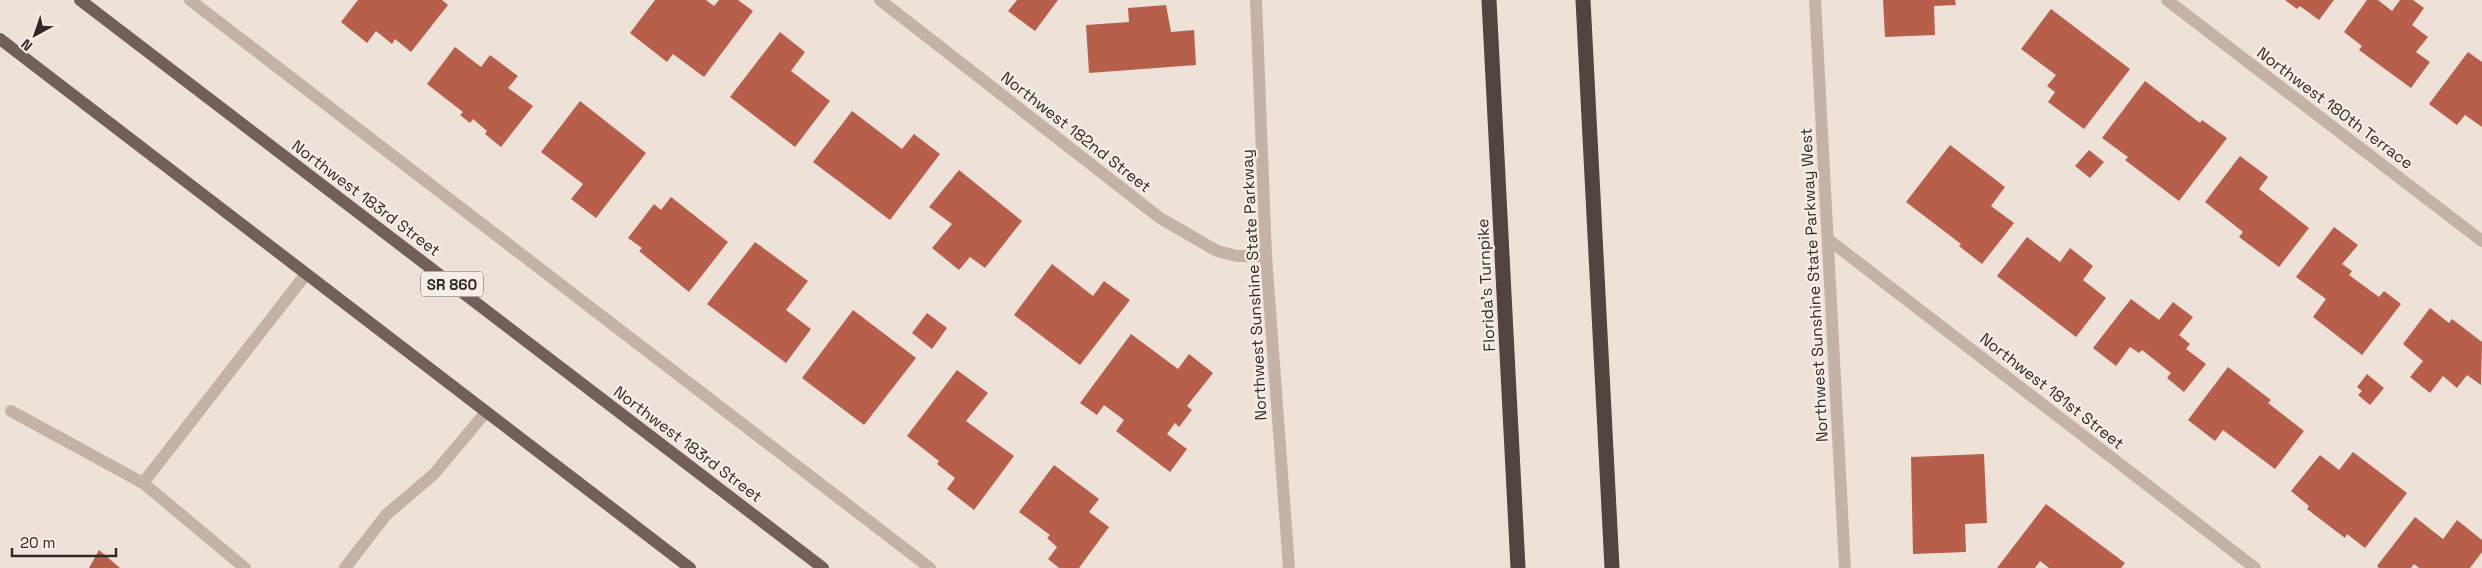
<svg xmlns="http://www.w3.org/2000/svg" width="2482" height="568" viewBox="0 0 2482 568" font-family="'Space Grotesk',sans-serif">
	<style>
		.building { fill: #b85f4b }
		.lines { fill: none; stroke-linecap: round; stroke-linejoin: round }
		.lane { stroke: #c4b2a6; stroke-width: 12 }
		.street { stroke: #c4b2a6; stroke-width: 12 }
		.primary { stroke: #715f58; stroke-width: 12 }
		.highway { stroke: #51433e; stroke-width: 15 }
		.labels { text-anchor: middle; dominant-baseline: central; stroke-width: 4.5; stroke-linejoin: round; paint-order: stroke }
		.shield { fill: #f6ede4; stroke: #6c645f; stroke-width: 1 }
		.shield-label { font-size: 15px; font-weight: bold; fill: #312926 }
		.street-label { font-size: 16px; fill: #312926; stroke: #f6ede4 }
	</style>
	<rect width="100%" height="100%" fill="#eee2d8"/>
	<g class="building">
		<path d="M 358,0 L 442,0 L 448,5 L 411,52 L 395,39 L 392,44 L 376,31 L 367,43 L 341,22 Z"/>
		<path d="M 655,0 L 706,0 L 714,6 L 719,0 L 738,0 L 753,11 L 704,77 L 673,54 L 667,62 L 630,33 Z"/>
		<path d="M 1017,0 L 1058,0 L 1035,31 L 1008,11 Z"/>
		<path d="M 1883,0 L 1955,0 L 1956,5 L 1934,6 L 1935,35 L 1885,37 Z"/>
		<path d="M 2285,0 L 2334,0 L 2319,20 L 2300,6 L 2297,9 Z"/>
		<path d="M 2367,0 L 2378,0 L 2392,11 L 2400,0 L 2413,0 L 2424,8 L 2412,25 L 2428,37 L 2416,52 L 2430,62 L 2411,88 L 2359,50 L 2362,46 L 2344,32 Z"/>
		<path d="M 1166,5 L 1171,32 L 1194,30 L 1196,65 L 1089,73 L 1086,25 L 1129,22 L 1128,8 Z"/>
		<path d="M 2051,9 L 2130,69 L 2084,129 L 2048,102 L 2055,92 L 2047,86 L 2056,75 L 2021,49 Z"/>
		<path d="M 780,32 L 805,52 L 791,71 L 830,101 L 795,147 L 730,97 Z"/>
		<path d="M 455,47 L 481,67 L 490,55 L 518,76 L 508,88 L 533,106 L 501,147 L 485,134 L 487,131 L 473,119 L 470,123 L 460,115 L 463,112 L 427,84 Z"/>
		<path d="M 2468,52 L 2482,62 L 2482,127 L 2465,115 L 2457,125 L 2429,104 Z"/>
		<path d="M 2145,81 L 2200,123 L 2202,120 L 2227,138 L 2179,201 L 2125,160 L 2128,157 L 2102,138 Z"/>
		<path d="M 580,101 L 646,153 L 596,218 L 571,199 L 583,184 L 541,152 Z"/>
		<path d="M 852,111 L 902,149 L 914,134 L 940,154 L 890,220 L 813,162 Z"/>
		<path d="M 1950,145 L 2005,187 L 1991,206 L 2014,223 L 1982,264 L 1959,246 L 1961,244 L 1906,202 Z"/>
		<path d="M 2089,150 L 2104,162 L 2090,178 L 2075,166 Z"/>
		<path d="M 2240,156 L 2268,177 L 2259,189 L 2309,228 L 2279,267 L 2239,237 L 2243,232 L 2205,202 Z"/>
		<path d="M 959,170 L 1022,221 L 985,268 L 970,257 L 959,270 L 932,248 L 952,224 L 929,207 Z"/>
		<path d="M 671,197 L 728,242 L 689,292 L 639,251 L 642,248 L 628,238 L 654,204 L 661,210 Z"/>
		<path d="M 2334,227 L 2358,245 L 2342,264 L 2352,271 L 2349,275 L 2379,297 L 2384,291 L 2401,304 L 2362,355 L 2313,317 L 2326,299 L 2296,277 Z"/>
		<path d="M 2027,237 L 2060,262 L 2070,248 L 2093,266 L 2083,280 L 2106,298 L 2076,337 L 1997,276 Z"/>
		<path d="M 755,242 L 808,281 L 786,310 L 811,329 L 786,363 L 707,304 Z"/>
		<path d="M 1052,264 L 1093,296 L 1104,281 L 1130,300 L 1080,365 L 1014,315 Z"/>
		<path d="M 2131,299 L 2159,320 L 2173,302 L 2193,317 L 2179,335 L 2190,344 L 2186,349 L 2206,364 L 2184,392 L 2167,378 L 2171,373 L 2142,350 L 2139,353 L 2130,347 L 2116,366 L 2093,348 Z"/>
		<path d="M 2430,308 L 2449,323 L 2452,319 L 2482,342 L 2481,385 L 2467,375 L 2457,388 L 2443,376 L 2430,393 L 2410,377 L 2423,361 L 2403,344 Z"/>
		<path d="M 853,310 L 916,358 L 864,425 L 802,378 Z"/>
		<path d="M 927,313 L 947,328 L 932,349 L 912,333 Z"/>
		<path d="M 1131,334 L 1178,369 L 1189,354 L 1213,373 L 1187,406 L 1192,410 L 1179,427 L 1175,423 L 1167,434 L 1187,449 L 1170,472 L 1116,431 L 1124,420 L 1104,405 L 1097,415 L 1080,403 Z"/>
		<path d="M 2228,367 L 2271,400 L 2268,403 L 2304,431 L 2275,469 L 2223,430 L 2215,441 L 2188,420 Z"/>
		<path d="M 957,370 L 988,393 L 966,421 L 1014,456 L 974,510 L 947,489 L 955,478 L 937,464 L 939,461 L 907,436 Z"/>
		<path d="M 2367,374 L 2384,388 L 2370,405 L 2358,395 L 2362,391 L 2357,387 Z"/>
		<path d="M 2353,452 L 2407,493 L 2365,548 L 2347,534 L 2345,538 L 2307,509 L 2309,506 L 2291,491 L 2320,455 L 2339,470 Z"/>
		<path d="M 1984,454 L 1987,523 L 1965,524 L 1966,552 L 1913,554 L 1911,457 Z"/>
		<path d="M 1054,465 L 1099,499 L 1089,512 L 1109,527 L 1079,568 L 1059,568 L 1048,559 L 1057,547 L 1047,538 L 1050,535 L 1019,512 Z"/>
		<path d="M 2046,504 L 2125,563 L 2121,568 L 2049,568 L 2040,561 L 2035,568 L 1997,568 Z"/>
		<path d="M 2415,517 L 2443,539 L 2457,520 L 2482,540 L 2482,552 L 2470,568 L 2419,568 L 2414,564 L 2411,568 L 2379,568 L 2377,566 Z"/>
		<path d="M 99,550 L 120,568 L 89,568 Z"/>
	</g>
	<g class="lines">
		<g class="lane">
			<path d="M 11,411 L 143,483 L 306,274"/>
			<path d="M 143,483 L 245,568"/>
			<path d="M 345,568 L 386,515 L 434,474 L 486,412"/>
		</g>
		<g class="street">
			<path d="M 190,0 L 930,568"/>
			<path d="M 880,0 L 1160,218 L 1217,251 L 1237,256 L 1266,256"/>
			<path d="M 1256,0 L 1266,256 L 1289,568"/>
			<path d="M 1815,0 L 1845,568"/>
			<path d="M 2167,0 L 2482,241"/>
			<path d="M 1829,240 L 2255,568"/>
		</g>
		<g class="primary">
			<path d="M 80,0 L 823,568"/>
			<path d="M 0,39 L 690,568"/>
		</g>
		<g class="highway">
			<path d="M 1489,0 L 1518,568"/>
			<path d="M 1583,0 L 1612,568"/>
		</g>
	</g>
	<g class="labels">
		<rect class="shield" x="421" y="271.5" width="62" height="25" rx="4"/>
		<g class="shield-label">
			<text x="452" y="284">SR 860</text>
		</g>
		<g class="street-label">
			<text transform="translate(2335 108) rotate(37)">Northwest 180th Terrace</text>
			<text transform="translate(1076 132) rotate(38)">Northwest 182nd Street</text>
			<text transform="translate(366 198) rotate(37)">Northwest 183rd Street</text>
			<text transform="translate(1254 285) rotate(-93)">Northwest Sunshine State Parkway</text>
			<text transform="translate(1486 285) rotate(-93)">Florida's Turnpike</text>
			<text transform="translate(1814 285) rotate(-93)">Northwest Sunshine State Parkway West</text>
			<text transform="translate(2052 391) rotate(38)">Northwest 181st Street</text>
			<text transform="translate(688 444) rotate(37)">Northwest 183rd Street</text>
		</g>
	</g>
	<g transform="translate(35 35) rotate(220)" stroke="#f6ede4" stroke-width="4" paint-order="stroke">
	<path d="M0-4L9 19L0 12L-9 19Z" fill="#312926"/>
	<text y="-8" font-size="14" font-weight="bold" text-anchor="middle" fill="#312926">N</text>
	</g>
	<path d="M12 548v8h104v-8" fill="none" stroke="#312926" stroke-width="2.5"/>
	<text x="20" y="548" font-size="15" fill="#312926" stroke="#f6ede4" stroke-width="4" paint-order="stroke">20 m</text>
</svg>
